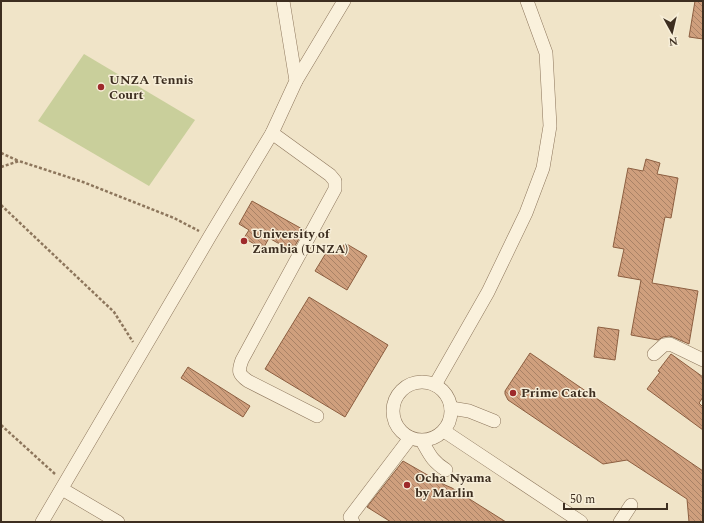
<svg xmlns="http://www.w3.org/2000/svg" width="704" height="523" viewBox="0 0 704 523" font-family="Spectral,serif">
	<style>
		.garden { fill: #c9cf9b }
		.building { fill: url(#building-back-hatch); stroke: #8d5f41 }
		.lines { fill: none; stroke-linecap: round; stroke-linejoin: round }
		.minor-casing { stroke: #8d765c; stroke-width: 14 }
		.path { stroke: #8d765c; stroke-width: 2.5; stroke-dasharray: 3 2; stroke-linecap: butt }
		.minor { stroke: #faf1dc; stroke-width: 13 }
		.poi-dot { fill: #9e2a2b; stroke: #f7eed8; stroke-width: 1.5 }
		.labels { text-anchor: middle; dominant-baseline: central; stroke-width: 3; stroke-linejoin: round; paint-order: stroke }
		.poi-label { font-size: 13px; font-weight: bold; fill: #3d2e20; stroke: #f7eed8; text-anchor: start }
	</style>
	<defs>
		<pattern id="building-back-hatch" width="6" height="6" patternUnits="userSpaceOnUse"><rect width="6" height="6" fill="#cf9f7d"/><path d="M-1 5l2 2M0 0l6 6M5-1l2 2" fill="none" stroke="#a98266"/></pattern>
	</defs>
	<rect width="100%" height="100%" fill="#f0e4c8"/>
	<path class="garden" d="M 84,54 L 195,120 L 149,186 L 38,121 Z"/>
	<g class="building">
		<path d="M 695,1 L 703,1 L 703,39 L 689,37 Z"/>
		<path d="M 646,159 L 660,163 L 657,174 L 678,178 L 671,218 L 665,217 L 652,283 L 698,291 L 689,344 L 673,337 L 669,336 L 663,337 L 658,340 L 631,335 L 641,280 L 618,276 L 624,249 L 613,247 L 628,168 L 643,171 Z"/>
		<path d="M 252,201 L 304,230 L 292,251 L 269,238 L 263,249 L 244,238 L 249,230 L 239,224 Z"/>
		<path d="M 345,243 L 367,256 L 347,290 L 315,271 L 329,248 L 339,254 Z"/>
		<path d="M 309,297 L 388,345 L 345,417 L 265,369 Z"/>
		<path d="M 598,327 L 619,330 L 615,360 L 594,357 Z"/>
		<path d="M 530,353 L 703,471 L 703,522 L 689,522 L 687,499 L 627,460 L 603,464 L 508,400 L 505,394 L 505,391 Z"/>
		<path d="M 671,354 L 703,377 L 703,397 L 699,403 L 703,407 L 703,430 L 647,389 L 660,372 L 658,371 Z"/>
		<path d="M 188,367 L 250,406 L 243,417 L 181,378 Z"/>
		<path d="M 403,461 L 445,485 L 452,488 L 506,522 L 391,522 L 367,507 Z"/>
	</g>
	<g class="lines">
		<g class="minor-casing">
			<g id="minor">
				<path d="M 296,81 L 344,1"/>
				<path d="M 272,133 L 330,175 L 335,181 L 335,189 L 242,360 C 238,371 238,374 248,381 L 317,416"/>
				<path d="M 654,354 L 664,345 L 670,344 L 703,360"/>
				<circle cx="422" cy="411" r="29"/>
				<path d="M 435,385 L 488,292 L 526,213 L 543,168 L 550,126 L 546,53 L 527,1"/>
				<path d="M 451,408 L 469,411 L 494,421"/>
				<path d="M 444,431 L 581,522"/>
				<path d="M 422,441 C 430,455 432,461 446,470"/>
				<path d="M 62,489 L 118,522"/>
				<path d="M 42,522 L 210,236 L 272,133 L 296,81 L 283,1"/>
				<path d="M 353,522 L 350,517 L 410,438"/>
				<path d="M 620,522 L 631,505"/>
			</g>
		</g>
		<g class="path">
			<path d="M 1,153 L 19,161"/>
			<path d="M 1,167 L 19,161 L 83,182 L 174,218 L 199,231"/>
			<path d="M 1,205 L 114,312 L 133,342"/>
			<path d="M 1,425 L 55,474"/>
		</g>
		<use href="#minor" class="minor"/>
	</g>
	<g class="poi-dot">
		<circle cx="101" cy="87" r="4"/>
		<circle cx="244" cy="241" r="4"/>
		<circle cx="513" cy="393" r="4"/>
		<circle cx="407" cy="485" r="4"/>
	</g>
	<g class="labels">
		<g class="poi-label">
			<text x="109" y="80">UNZA Tennis<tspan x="109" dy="15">Court</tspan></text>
			<text x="252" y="234">University of<tspan x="252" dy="15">Zambia (UNZA)</tspan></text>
			<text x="521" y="393">Prime Catch</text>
			<text x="415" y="478">Ocha Nyama<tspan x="415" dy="15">by Marlin</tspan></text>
		</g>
	</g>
	<rect width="704" height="523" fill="none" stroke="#3d2e20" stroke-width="4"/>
	<g transform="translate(672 32) rotate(172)" stroke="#f7eed8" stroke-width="3" paint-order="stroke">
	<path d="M0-3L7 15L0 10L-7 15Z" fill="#3d2e20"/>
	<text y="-6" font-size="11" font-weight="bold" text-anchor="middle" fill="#3d2e20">N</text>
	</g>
	<path d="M564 503v6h103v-6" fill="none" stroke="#3d2e20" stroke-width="2"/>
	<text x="570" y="503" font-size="12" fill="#3d2e20" stroke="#f7eed8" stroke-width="3" paint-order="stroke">50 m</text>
</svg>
